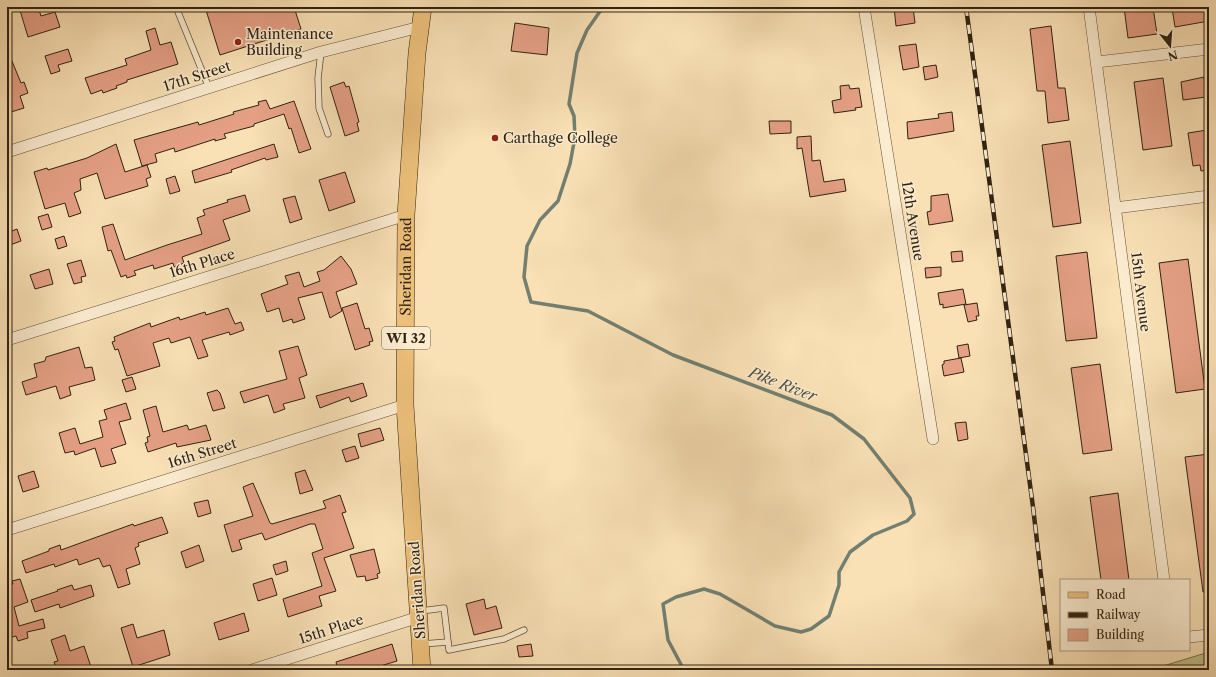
<svg xmlns="http://www.w3.org/2000/svg" width="1216" height="677" viewBox="0 0 1216 677" font-family="'Libre Caslon Text',serif">
	<style>
		.green { fill: #c2c18a; stroke: #79724e }
		.lines { fill: none; stroke-linecap: round; stroke-linejoin: round }
		.stream { stroke: #727f71; stroke-width: 3.5 }
		.building { fill: #e5a085; stroke: #302211 }
		.service-casing { stroke: #62523a; stroke-width: 7 }
		.minor-casing { stroke: #62523a; stroke-width: 12 }
		.primary-casing { stroke: #302211; stroke-width: 18 }
		.service { stroke: #fbebcf; stroke-width: 5.5 }
		.minor { stroke: #fbebcf; stroke-width: 11 }
		.primary { stroke: #ecc07a; stroke-width: 17 }
		.rail-casing { stroke: #302211; stroke-width: 4.5 }
		.rail { stroke: #fbebcf; stroke-width: 3; stroke-dasharray: 9; stroke-linecap: butt }
		.poi-dot { fill: #8f2418; stroke: #fbebcf; stroke-width: 1.5 }
		.labels { text-anchor: middle; dominant-baseline: central; stroke-width: 3; stroke-linejoin: round; paint-order: stroke }
		.shield { fill: #fbebcf; stroke: #6d5e4a; stroke-width: 1 }
		.shield-label { font-size: 13px; font-weight: bold; fill: #302211 }
		.poi-label { font-size: 14px; fill: #302211; stroke: #fbebcf; text-anchor: start }
		.street-label { font-size: 14px; fill: #302211; stroke: #fbebcf }
		.water-label { font-size: 15px; font-style: italic; fill: #515041; stroke: #fbebcf }
	</style>
	<rect width="100%" height="100%" fill="#f9e0b5"/>
	<filter id="stains"><feTurbulence type="fractalNoise" baseFrequency=".005" numOctaves="4"/><feColorMatrix values="0 0 0 0 .2 0 0 0 0 .09 0 0 0 0 .02 0 0 0 .5 -.17"/></filter>
	<radialGradient id="worn" r=".72"><stop offset=".6" stop-color="#630" stop-opacity="0"/><stop offset="1" stop-color="#630" stop-opacity=".3"/></radialGradient>
	<path class="green" d="M 1209,652 L 1209,670 L 1150,670 Z"/>
	<g class="lines">
		<path class="stream" d="M 603,7 L 587,30 L 577,53 L 569,104 L 574,116 L 575,137 L 570,164 L 558,201 L 540,220 L 527,246 L 524,277 L 531,302 L 588,311 L 673,355 L 832,415 L 864,439 L 910,498 L 914,514 L 907,521 L 873,535 L 850,552 L 839,572 L 839,585 L 829,616 L 811,629 L 801,632 L 775,626 L 720,594 L 704,589 L 676,597 L 663,604 L 668,640 L 684,670"/>
	</g>
	<g class="building">
		<path d="M 19,7 L 38,7 L 41,16 L 55,12 L 60,27 L 28,37 Z"/>
		<path d="M 205,7 L 294,7 L 301,29 L 220,55 Z"/>
		<path d="M 894,7 L 913,7 L 915,23 L 896,26 Z"/>
		<path d="M 1124,7 L 1153,7 L 1157,34 L 1128,38 Z"/>
		<path d="M 1182,7 L 1209,7 L 1209,21 L 1175,27 L 1172,8 Z"/>
		<path d="M 515,23 L 549,28 L 547,55 L 511,51 Z"/>
		<path d="M 1051,26 L 1058,88 L 1065,88 L 1069,120 L 1048,123 L 1045,91 L 1037,91 L 1030,29 Z"/>
		<path d="M 155,28 L 160,45 L 171,42 L 178,64 L 127,80 L 127,82 L 116,86 L 117,88 L 103,93 L 102,90 L 91,94 L 85,78 L 127,65 L 125,59 L 151,50 L 146,31 Z"/>
		<path d="M 916,44 L 919,67 L 903,70 L 899,46 Z"/>
		<path d="M 7,49 L 21,83 L 24,82 L 28,93 L 20,96 L 24,108 L 11,112 L 9,112 L 7,106 Z"/>
		<path d="M 68,49 L 72,61 L 58,65 L 60,71 L 51,74 L 45,56 Z"/>
		<path d="M 936,65 L 938,77 L 925,80 L 923,67 Z"/>
		<path d="M 1204,77 L 1206,97 L 1183,100 L 1181,82 Z"/>
		<path d="M 1163,78 L 1172,146 L 1143,150 L 1134,82 Z"/>
		<path d="M 344,82 L 346,87 L 349,86 L 359,122 L 357,123 L 359,131 L 345,136 L 330,87 Z"/>
		<path d="M 849,85 L 850,89 L 859,88 L 862,107 L 855,108 L 856,110 L 834,113 L 832,101 L 841,99 L 840,86 Z"/>
		<path d="M 266,100 L 270,109 L 294,101 L 311,149 L 299,153 L 291,128 L 289,129 L 284,114 L 254,124 L 254,126 L 224,134 L 226,138 L 215,141 L 215,139 L 175,152 L 174,148 L 155,154 L 157,162 L 142,166 L 134,140 L 198,122 L 199,125 L 234,114 L 233,112 L 259,105 L 258,102 Z"/>
		<path d="M 952,112 L 954,131 L 908,139 L 907,122 L 939,118 L 938,114 Z"/>
		<path d="M 769,121 L 791,121 L 791,133 L 770,134 Z"/>
		<path d="M 1207,130 L 1209,147 L 1209,170 L 1201,171 L 1200,165 L 1193,166 L 1188,133 Z"/>
		<path d="M 811,136 L 812,161 L 820,160 L 824,182 L 844,179 L 846,191 L 810,197 L 802,148 L 797,149 L 797,137 Z"/>
		<path d="M 1070,141 L 1081,223 L 1053,227 L 1042,145 Z"/>
		<path d="M 116,144 L 125,172 L 147,165 L 151,177 L 146,179 L 148,186 L 105,199 L 97,173 L 80,179 L 81,190 L 74,193 L 81,213 L 69,217 L 65,203 L 45,209 L 34,172 L 47,168 L 48,170 L 87,158 Z"/>
		<path d="M 274,144 L 278,157 L 266,160 L 265,158 L 231,170 L 232,172 L 195,183 L 192,171 Z"/>
		<path d="M 345,172 L 355,202 L 329,211 L 319,180 Z"/>
		<path d="M 175,176 L 180,191 L 170,194 L 166,179 Z"/>
		<path d="M 948,194 L 953,221 L 929,225 L 927,212 L 931,211 L 931,196 Z"/>
		<path d="M 245,195 L 250,211 L 223,220 L 230,240 L 182,257 L 184,263 L 174,267 L 173,263 L 154,269 L 153,265 L 134,271 L 136,275 L 127,278 L 126,275 L 121,277 L 111,250 L 108,251 L 102,227 L 113,224 L 125,260 L 167,245 L 202,234 L 197,218 L 205,215 L 203,210 L 228,202 L 227,200 Z"/>
		<path d="M 295,196 L 302,219 L 290,223 L 283,199 Z"/>
		<path d="M 48,214 L 52,227 L 42,230 L 38,217 Z"/>
		<path d="M 17,229 L 21,241 L 7,246 L 7,233 Z"/>
		<path d="M 64,236 L 67,246 L 58,249 L 55,239 Z"/>
		<path d="M 962,251 L 963,261 L 952,262 L 951,252 Z"/>
		<path d="M 1087,252 L 1097,338 L 1066,341 L 1056,256 Z"/>
		<path d="M 341,256 L 351,269 L 357,284 L 336,292 L 342,311 L 330,318 L 322,292 L 298,298 L 305,319 L 293,323 L 292,319 L 283,322 L 279,308 L 267,312 L 261,294 L 288,284 L 285,276 L 299,272 L 304,287 L 320,281 L 317,272 L 324,270 Z"/>
		<path d="M 1188,259 L 1205,389 L 1176,393 L 1159,263 Z"/>
		<path d="M 81,260 L 86,276 L 81,277 L 82,282 L 74,284 L 67,264 Z"/>
		<path d="M 941,267 L 941,276 L 926,278 L 925,268 Z"/>
		<path d="M 49,269 L 53,284 L 35,289 L 30,275 Z"/>
		<path d="M 963,289 L 966,304 L 943,308 L 943,304 L 940,305 L 938,293 Z"/>
		<path d="M 357,303 L 365,329 L 369,328 L 373,341 L 369,342 L 370,345 L 355,350 L 342,308 Z"/>
		<path d="M 977,303 L 979,316 L 976,316 L 977,320 L 968,322 L 964,305 Z"/>
		<path d="M 228,308 L 235,324 L 241,322 L 244,330 L 230,335 L 229,332 L 202,340 L 208,356 L 198,359 L 190,337 L 171,343 L 169,338 L 153,343 L 160,366 L 127,376 L 118,349 L 115,350 L 112,342 L 115,341 L 114,337 L 150,323 L 151,327 L 179,317 L 180,320 L 205,312 L 206,315 Z"/>
		<path d="M 968,344 L 970,356 L 959,358 L 957,346 Z"/>
		<path d="M 298,346 L 307,375 L 299,378 L 305,398 L 283,404 L 285,409 L 274,413 L 268,395 L 244,403 L 240,392 L 287,379 L 279,351 Z"/>
		<path d="M 79,347 L 85,368 L 92,367 L 95,380 L 69,387 L 71,395 L 60,399 L 56,386 L 26,395 L 22,382 L 37,377 L 34,364 L 45,361 L 46,357 Z"/>
		<path d="M 961,358 L 964,372 L 944,376 L 942,365 L 944,364 L 944,361 Z"/>
		<path d="M 1100,364 L 1112,450 L 1083,454 L 1071,368 Z"/>
		<path d="M 132,377 L 136,389 L 126,392 L 122,380 Z"/>
		<path d="M 363,383 L 367,396 L 351,402 L 349,397 L 320,408 L 316,396 Z"/>
		<path d="M 217,390 L 220,393 L 225,408 L 213,411 L 207,393 Z"/>
		<path d="M 126,403 L 131,419 L 119,422 L 126,444 L 111,449 L 116,463 L 101,467 L 95,448 L 75,455 L 74,451 L 65,453 L 59,433 L 75,428 L 80,444 L 103,437 L 99,421 L 107,419 L 104,410 Z"/>
		<path d="M 156,406 L 163,432 L 187,425 L 189,430 L 206,425 L 211,440 L 177,447 L 176,443 L 148,452 L 145,443 L 148,442 L 147,437 L 150,436 L 143,410 Z"/>
		<path d="M 966,422 L 968,439 L 958,441 L 955,423 Z"/>
		<path d="M 380,428 L 384,440 L 361,447 L 358,434 Z"/>
		<path d="M 355,446 L 359,458 L 346,462 L 342,450 Z"/>
		<path d="M 1209,454 L 1209,592 L 1203,592 L 1185,457 Z"/>
		<path d="M 305,470 L 313,490 L 300,494 L 295,473 Z"/>
		<path d="M 34,471 L 39,487 L 23,492 L 18,476 Z"/>
		<path d="M 253,483 L 270,523 L 272,524 L 326,508 L 323,501 L 340,495 L 346,512 L 342,513 L 354,548 L 324,558 L 336,591 L 319,596 L 322,606 L 288,617 L 283,599 L 322,586 L 312,553 L 323,549 L 315,524 L 310,524 L 265,540 L 262,533 L 239,540 L 242,549 L 232,552 L 224,525 L 253,516 L 243,487 Z"/>
		<path d="M 1118,493 L 1129,580 L 1101,580 L 1090,497 Z"/>
		<path d="M 208,500 L 211,513 L 198,517 L 194,503 Z"/>
		<path d="M 162,517 L 168,533 L 138,543 L 139,546 L 135,548 L 140,564 L 126,569 L 130,584 L 118,588 L 110,565 L 103,567 L 99,558 L 79,565 L 77,559 L 55,567 L 54,564 L 26,573 L 22,561 L 49,551 L 49,549 L 60,545 L 61,550 L 133,524 L 134,526 Z"/>
		<path d="M 199,545 L 204,561 L 186,568 L 181,552 Z"/>
		<path d="M 374,549 L 380,573 L 377,574 L 378,578 L 366,581 L 365,576 L 357,577 L 350,555 Z"/>
		<path d="M 286,561 L 288,571 L 276,575 L 273,565 Z"/>
		<path d="M 272,578 L 277,595 L 258,601 L 253,584 Z"/>
		<path d="M 20,579 L 28,602 L 14,607 L 19,626 L 43,619 L 45,628 L 27,632 L 28,638 L 18,641 L 16,636 L 9,638 L 7,630 L 7,592 L 11,591 L 9,585 L 13,584 L 12,581 Z"/>
		<path d="M 72,585 L 74,590 L 91,585 L 94,596 L 60,608 L 59,604 L 35,612 L 31,600 L 58,591 L 57,590 Z"/>
		<path d="M 484,599 L 486,609 L 496,606 L 502,628 L 474,635 L 466,604 Z"/>
		<path d="M 244,613 L 249,631 L 219,640 L 214,623 Z"/>
		<path d="M 133,624 L 137,638 L 164,630 L 170,655 L 133,667 L 121,628 Z"/>
		<path d="M 65,635 L 70,651 L 84,646 L 92,670 L 57,670 L 54,662 L 58,661 L 51,640 Z"/>
		<path d="M 392,644 L 397,661 L 367,670 L 338,670 L 336,662 Z"/>
		<path d="M 531,644 L 533,656 L 519,657 L 517,646 Z"/>
	</g>
	<g class="lines">
		<g class="service-casing">
			<g id="service">
				<path d="M 176,7 L 209,88"/>
				<path d="M 321,52 L 318,78 L 319,108 L 328,134"/>
				<path d="M 421,611 L 444,608 L 449,650 L 504,639 L 524,630"/>
				<path d="M 422,644 L 448,642"/>
			</g>
		</g>
		<g class="minor-casing">
			<g id="minor">
				<path d="M 864,7 L 933,439"/>
				<path d="M 1089,7 L 1164,580"/>
				<path d="M 1097,62 L 1209,49"/>
				<path d="M 7,152 L 321,52 L 420,27"/>
				<path d="M 1115,208 L 1209,196"/>
				<path d="M 7,340 L 406,215"/>
				<path d="M 7,530 L 405,405"/>
				<path d="M 1189,637 L 1209,635"/>
				<path d="M 252,670 L 419,617"/>
			</g>
		</g>
		<g class="primary-casing">
			<g id="primary">
				<path id="s1" d="M 422,670 L 405,405 L 406,215 L 417,53 L 423,7"/>
			</g>
		</g>
		<use href="#service" class="service"/>
		<use href="#minor" class="minor"/>
		<use href="#primary" class="primary"/>
		<g class="rail-casing">
			<path id="rail" d="M 966,7 L 1033,507 L 1052,670"/>
		</g>
		<use href="#rail" class="rail"/>
	</g>
	<g class="poi-dot">
		<circle cx="238" cy="42" r="4"/>
		<circle cx="495" cy="138" r="4"/>
	</g>
	<g class="labels">
		<rect class="shield" x="382" y="327" width="48" height="22" rx="3"/>
		<g class="shield-label">
			<text x="406" y="338">WI 32</text>
		</g>
		<g class="poi-label">
			<text x="246" y="34">Maintenance<tspan x="246" dy="16">Building</tspan></text>
			<text x="503" y="138">Carthage College</text>
		</g>
		<g class="street-label">
			<text transform="translate(197 76) rotate(-18)">17th Street</text>
			<text transform="translate(913 221) rotate(81)">12th Avenue</text>
			<text transform="translate(202 263) rotate(-17)">16th Place</text>
			<text stroke="none"><textPath href="#s1" startOffset="404">Sheridan Road</textPath></text>
			<text transform="translate(1141 292) rotate(83)">15th Avenue</text>
			<text transform="translate(202 453) rotate(-17)">16th Street</text>
			<text transform="translate(417 590) rotate(-94)">Sheridan Road</text>
			<text transform="translate(331 629) rotate(-18)">15th Place</text>
		</g>
		<g class="water-label">
			<text transform="translate(783 384) rotate(21)">Pike River</text>
		</g>
	</g>
	<rect width="1216" height="677" fill="none" stroke="#f9e0b5" stroke-width="24"/>
	<rect x="8" y="8" width="1200" height="661" fill="none" stroke="#302211" stroke-width="2"/>
	<rect x="12" y="12" width="1192" height="653" fill="none" stroke="#302211"/>
	<rect x="1060" y="579" width="130" height="72" fill="#fbebcf" stroke="#aa9b83"/>
	<rect x="1068" y="592" width="20" height="6" fill="#ecc07a" stroke="#aa9b83"/>
	<text x="1096" y="599" font-size="12" fill="#302211">Road</text>
	<rect x="1068" y="612" width="20" height="6" fill="#302211" stroke="#aa9b83"/>
	<text x="1096" y="619" font-size="12" fill="#302211">Railway</text>
	<rect x="1068" y="629" width="20" height="12" fill="#e5a085" stroke="#aa9b83"/>
	<text x="1096" y="639" font-size="12" fill="#302211">Building</text>
	<g transform="translate(1170 46) rotate(163)" stroke="#fbebcf" stroke-width="3" paint-order="stroke">
	<path d="M0-3L7 15L0 10L-7 15Z" fill="#302211"/>
	<text y="-6" font-size="11" font-weight="bold" text-anchor="middle" fill="#302211">N</text>
	</g>
	<rect width="100%" height="100%" filter="url(#stains)"/>
	<rect width="100%" height="100%" fill="url(#worn)"/>
</svg>
